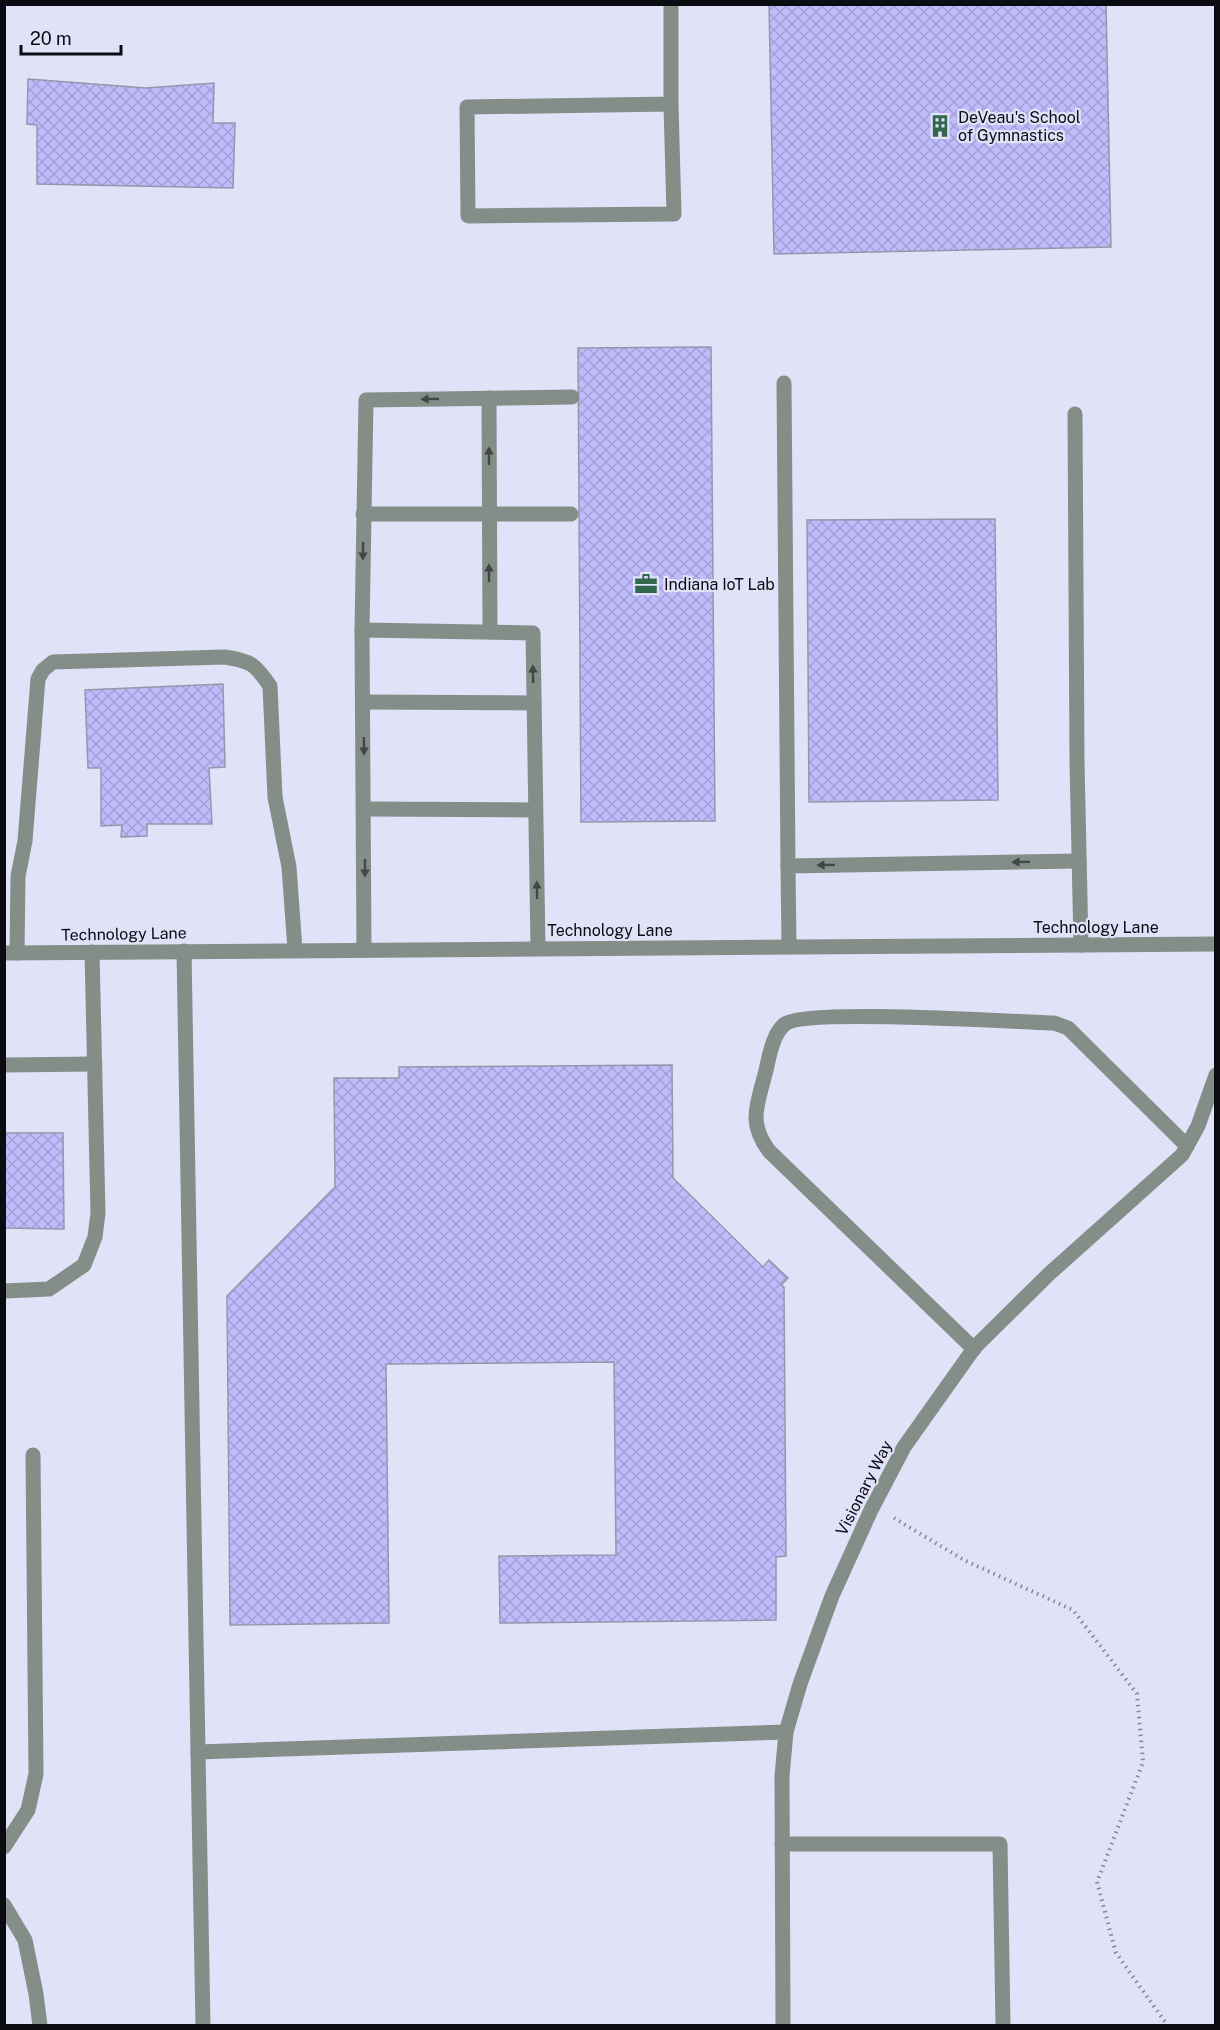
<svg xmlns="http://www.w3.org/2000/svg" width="1220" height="2030" viewBox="0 0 1220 2030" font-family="'Public Sans',sans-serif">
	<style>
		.building { fill: url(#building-cross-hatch); stroke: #9696ab; stroke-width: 1.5 }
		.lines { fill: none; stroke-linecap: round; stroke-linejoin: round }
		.path { stroke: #868696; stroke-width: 4; stroke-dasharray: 1.5 4.5; stroke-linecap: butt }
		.service { stroke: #848e88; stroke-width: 15 }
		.minor { stroke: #848e88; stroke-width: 15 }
		.oneway { fill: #414647 }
		.labels { text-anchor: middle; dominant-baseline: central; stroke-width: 4.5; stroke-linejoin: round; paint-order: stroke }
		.poi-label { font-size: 16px; fill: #0b0b12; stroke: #e1e1f8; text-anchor: start }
		.street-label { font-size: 16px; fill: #0b0b12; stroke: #e1e1f8 }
	</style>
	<defs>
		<pattern id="building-cross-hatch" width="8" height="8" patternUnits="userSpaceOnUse" patternTransform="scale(1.5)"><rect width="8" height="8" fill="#bfbcfc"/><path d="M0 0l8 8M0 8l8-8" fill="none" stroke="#a3a0d7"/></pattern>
	</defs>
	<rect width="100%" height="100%" fill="#e1e1f8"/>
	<g class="building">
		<path d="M 769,4 L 1106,4 L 1111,247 L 774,254 Z"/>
		<path d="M 28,79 L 146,88 L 214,83 L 213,123 L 235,123 L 233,188 L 37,184 L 37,125 L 27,124 Z"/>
		<path d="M 711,347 L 715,821 L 581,822 L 578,348 Z"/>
		<path d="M 995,519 L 998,800 L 809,802 L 807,520 Z"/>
		<path d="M 223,684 L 225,767 L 209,768 L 212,824 L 147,824 L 147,836 L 121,837 L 122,825 L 101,826 L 101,768 L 88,768 L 85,690 Z"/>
		<path d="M 672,1065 L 673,1178 L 763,1267 L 769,1260 L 788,1278 L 781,1285 L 784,1287 L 786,1556 L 776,1557 L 776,1620 L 500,1623 L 499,1556 L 616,1555 L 614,1362 L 386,1364 L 389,1623 L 230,1625 L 227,1296 L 335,1187 L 334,1078 L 399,1078 L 399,1067 Z"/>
		<path d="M 4,1133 L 63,1133 L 64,1229 L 4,1228 Z"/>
	</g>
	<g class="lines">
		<path class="path" d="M 894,1518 L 964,1560 L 1073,1610 L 1137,1694 L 1143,1762 L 1097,1882 L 1116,1953 L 1168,2026"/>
		<g class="service">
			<path d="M 671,4 L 671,104 L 674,214 L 468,216 L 467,107 L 671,104"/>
			<path d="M 784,383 L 788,866"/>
			<path d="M 489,398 L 490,632"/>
			<path d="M 1075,414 L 1077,761 L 1081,945"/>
			<path d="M 363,514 L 571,514"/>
			<path d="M 362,630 L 533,633 L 538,948"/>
			<path d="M 363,702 L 534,703"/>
			<path d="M 365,809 L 535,810"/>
			<path d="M 789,946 L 788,866 L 1079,861"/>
			<path d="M 364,950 L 362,630 L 366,400 L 572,397"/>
			<path d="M 184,951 L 198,1752"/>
			<path d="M 17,953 L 18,876 L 25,841 L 38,679 L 43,670 L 53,662 L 225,657 C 251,661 255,664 270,686 L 275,797 L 289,867 L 295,950"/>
			<path d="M 4,1065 L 95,1064"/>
			<path d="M 4,1291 L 49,1289 L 84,1265 L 95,1237 L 98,1213 L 92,952"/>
			<path d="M 974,1349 L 769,1151 C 749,1124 756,1108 764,1078 C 769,1061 771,1035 785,1024 C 804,1008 1016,1022 1054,1023 L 1068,1028 L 1187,1146"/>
			<path d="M 782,1844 L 1000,1844 L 1003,2026"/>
			<path d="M 203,2026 L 198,1752 L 786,1732"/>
		</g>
		<g class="minor">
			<path d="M 4,953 L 1216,944"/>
			<path d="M 4,1847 L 28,1810 L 36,1774 L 33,1455"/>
			<path d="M 4,1905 L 25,1940 L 36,1994 L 40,2026"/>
			<path d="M 783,2026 L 782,1776 L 786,1732 L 800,1684 L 832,1596 L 871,1510 L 904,1447 L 975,1347 L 1050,1273 L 1182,1155 L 1198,1126 L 1216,1075"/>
		</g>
	</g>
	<defs><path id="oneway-solid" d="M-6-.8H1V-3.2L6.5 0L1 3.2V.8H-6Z" transform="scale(1.5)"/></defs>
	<g class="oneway">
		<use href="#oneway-solid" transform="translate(430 399) rotate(179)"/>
		<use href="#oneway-solid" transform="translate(489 456) rotate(-90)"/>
		<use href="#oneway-solid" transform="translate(363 551) rotate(91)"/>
		<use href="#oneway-solid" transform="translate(489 573) rotate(-90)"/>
		<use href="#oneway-solid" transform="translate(533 674) rotate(-91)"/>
		<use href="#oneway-solid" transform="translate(364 746) rotate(89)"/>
		<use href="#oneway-solid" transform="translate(1021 862) rotate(179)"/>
		<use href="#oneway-solid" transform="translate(826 865) rotate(179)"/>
		<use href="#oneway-solid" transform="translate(365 868) rotate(90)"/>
		<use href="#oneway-solid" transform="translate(537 890) rotate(-91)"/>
	</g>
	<defs>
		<g id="building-bare" transform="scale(1.8)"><path d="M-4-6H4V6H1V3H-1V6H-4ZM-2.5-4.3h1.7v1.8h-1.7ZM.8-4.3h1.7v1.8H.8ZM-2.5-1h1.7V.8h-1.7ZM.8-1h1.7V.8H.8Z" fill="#31674d" stroke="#e1e1f8" stroke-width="2.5" paint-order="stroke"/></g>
		<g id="office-bare" transform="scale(1.8)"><path d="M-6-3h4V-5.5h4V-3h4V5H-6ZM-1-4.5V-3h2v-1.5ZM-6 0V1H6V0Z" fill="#31674d" stroke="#e1e1f8" stroke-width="2.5" paint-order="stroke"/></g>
	</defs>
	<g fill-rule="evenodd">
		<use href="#building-bare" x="940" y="126"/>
		<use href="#office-bare" x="646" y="584"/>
	</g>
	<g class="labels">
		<g class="poi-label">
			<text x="958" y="117">DeVeau's School<tspan x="958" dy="18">of Gymnastics</tspan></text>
			<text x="664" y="584">Indiana IoT Lab</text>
		</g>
		<g class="street-label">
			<text x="1096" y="927">Technology Lane</text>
			<text x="610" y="930">Technology Lane</text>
			<text transform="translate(124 934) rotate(-1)">Technology Lane</text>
			<text transform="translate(864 1488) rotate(-63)">Visionary Way</text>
		</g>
	</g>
	<rect width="1220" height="2030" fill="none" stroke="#0b0b12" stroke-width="12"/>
	<path d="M21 45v9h100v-9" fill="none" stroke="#0b0b12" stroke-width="3"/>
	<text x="30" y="45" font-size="18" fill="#0b0b12" stroke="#e1e1f8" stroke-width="4.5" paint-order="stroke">20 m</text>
</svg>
